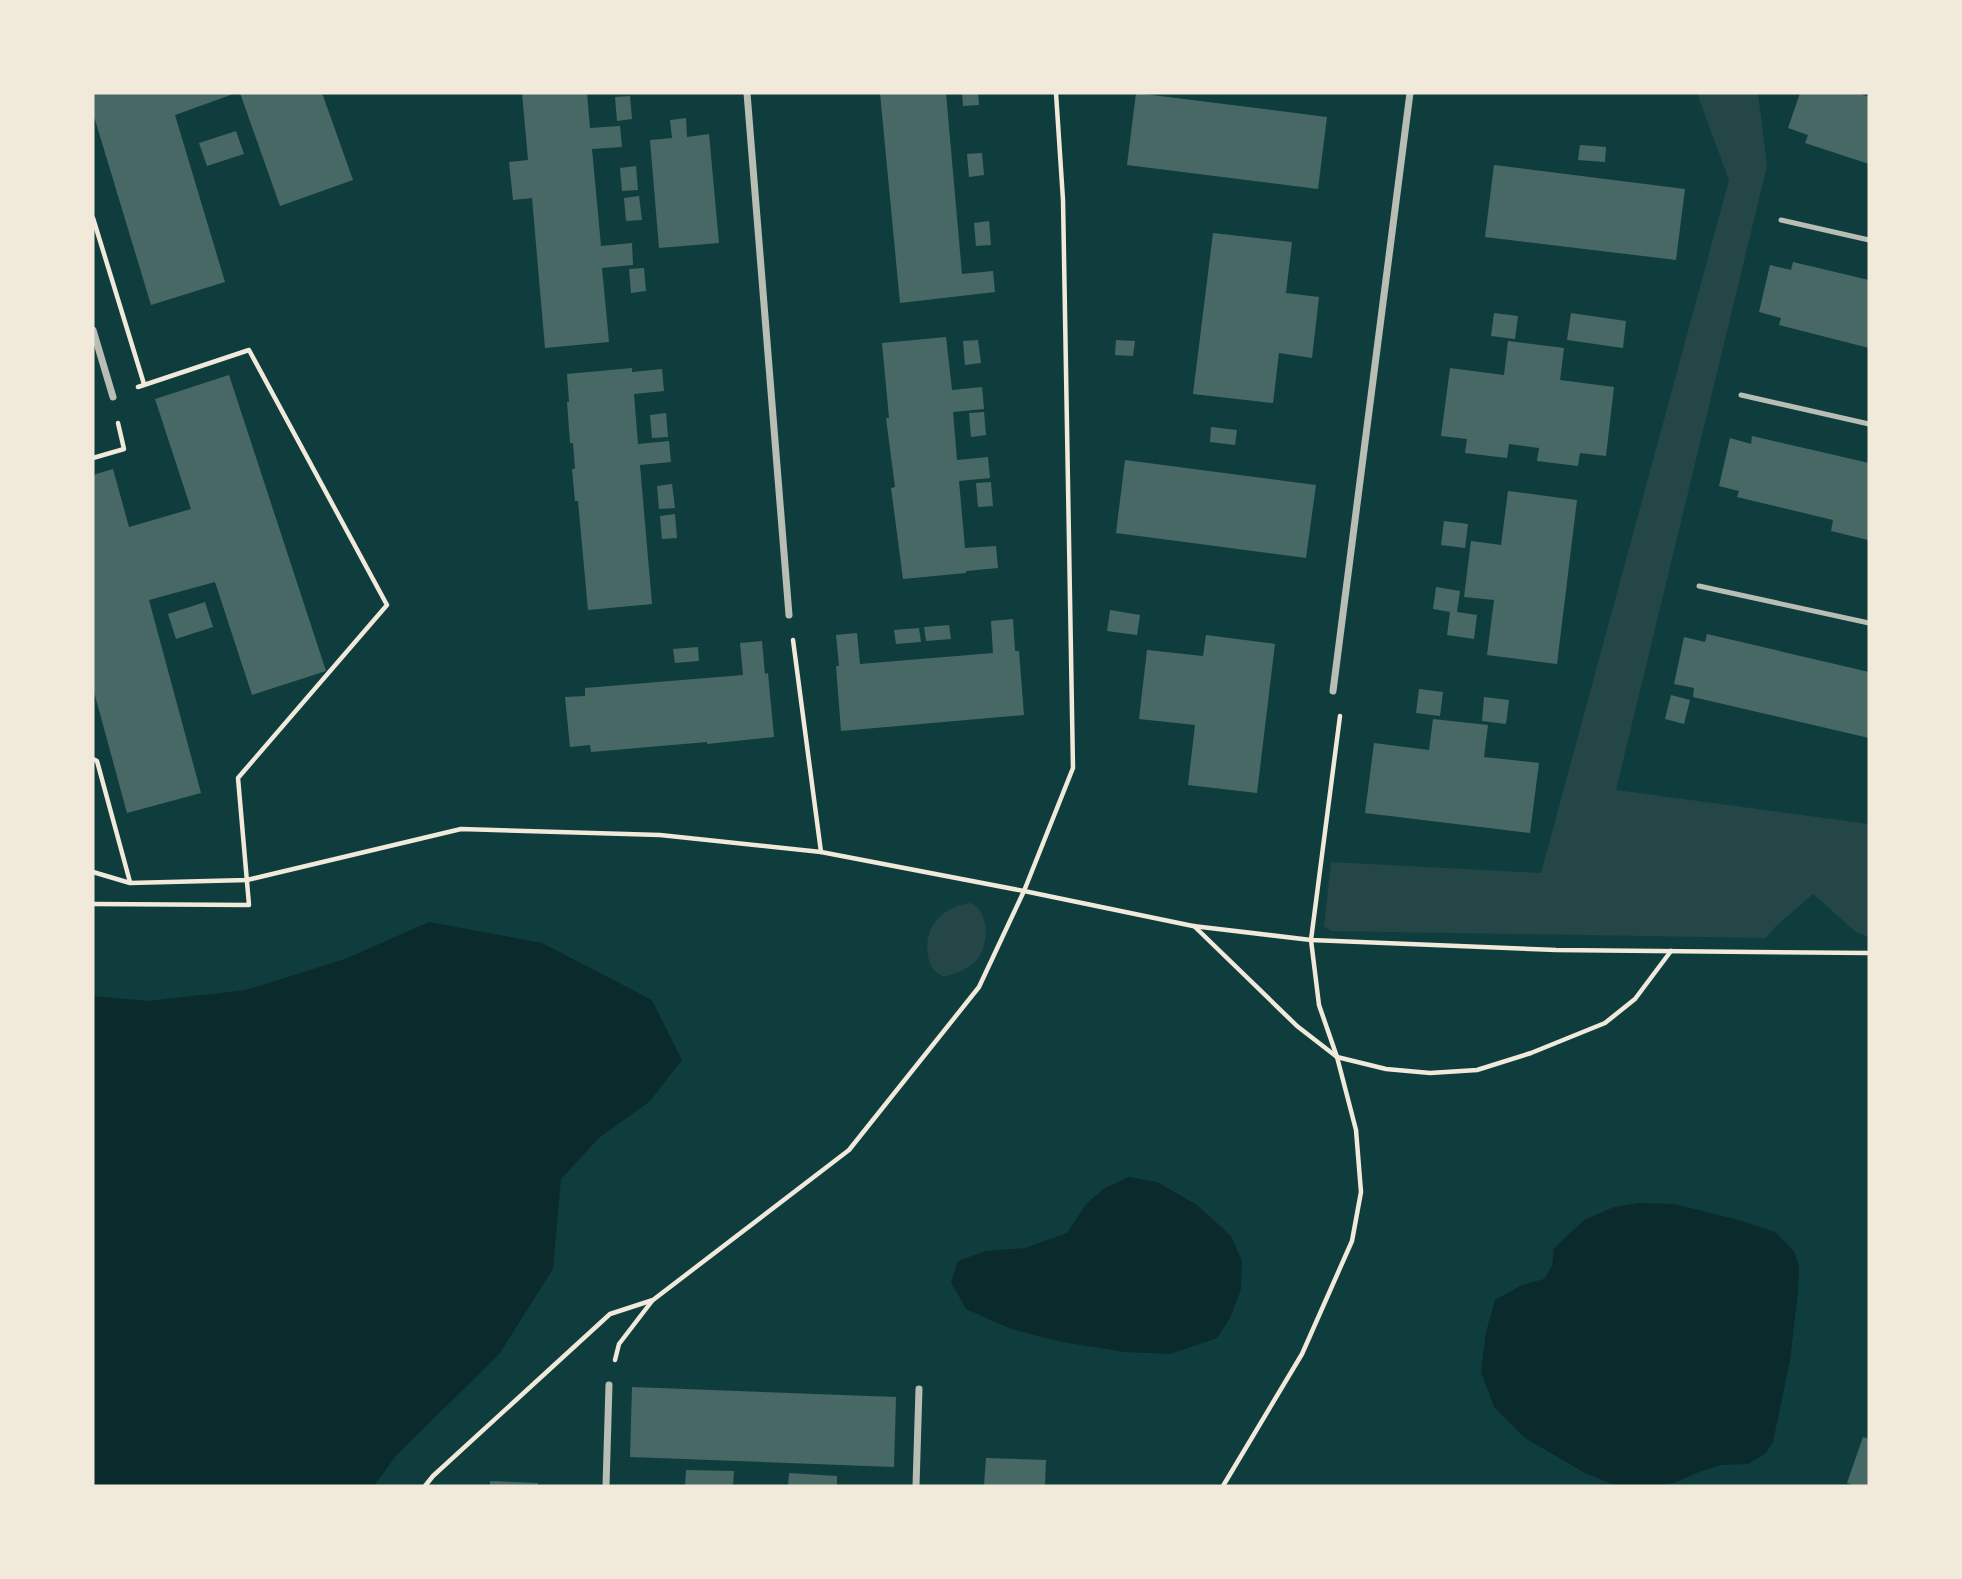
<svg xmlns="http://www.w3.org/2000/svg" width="1962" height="1579" viewBox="0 0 1962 1579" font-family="'Work Sans',sans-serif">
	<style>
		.green { fill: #244646 }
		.water { fill: #0a2a2b }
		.building { fill: #486865 }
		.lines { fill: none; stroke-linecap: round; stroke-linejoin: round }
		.path { stroke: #f1e9da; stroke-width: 4.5 }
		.service { stroke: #b8beb3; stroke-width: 5 }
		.minor { stroke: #b8beb3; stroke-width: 7 }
	</style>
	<rect width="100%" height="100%" fill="#0f3d3e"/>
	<g class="green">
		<path d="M 1697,93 L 1758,93 L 1767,166 L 1616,790 L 1869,824 L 1869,937 L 1856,932 L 1813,894 L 1777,925 L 1766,938 L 1331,931 L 1324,926 L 1331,862 L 1541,873 L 1729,180 Z"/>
		<path d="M 970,903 C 991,911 989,948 975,962 C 966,970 954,974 944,977 C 934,972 930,967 928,956 C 923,927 942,907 970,903 Z"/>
	</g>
	<g class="water">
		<path d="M 429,922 L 542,943 L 652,1000 L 682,1060 L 650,1101 L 599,1138 L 561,1179 L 553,1269 L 500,1353 L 395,1457 L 374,1486 L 93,1486 L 93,996 L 148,1001 L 246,990 L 345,959 Z"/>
		<path d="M 1129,1177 L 1157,1182 L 1197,1205 L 1231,1236 L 1242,1261 L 1241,1289 L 1230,1318 L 1217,1338 L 1170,1354 L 1124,1352 L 1062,1342 L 1011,1329 L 966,1309 L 951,1282 L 958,1261 L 986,1251 L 1025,1248 L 1067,1233 L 1086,1204 L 1105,1188 Z"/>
		<path d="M 1640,1203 L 1674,1204 L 1739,1220 L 1775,1232 L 1794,1251 L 1799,1266 L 1798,1292 L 1790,1360 L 1773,1442 L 1766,1453 L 1748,1464 L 1721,1465 L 1699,1472 L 1674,1483 L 1655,1486 L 1617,1486 L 1585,1473 L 1525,1438 L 1494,1407 L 1481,1372 L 1486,1332 L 1495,1300 L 1522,1285 L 1544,1279 L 1552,1266 L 1554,1248 L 1584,1220 L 1614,1207 Z"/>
	</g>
	<g class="building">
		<path d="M 93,93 L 236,93 L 175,115 L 225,282 L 151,305 L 93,113 Z"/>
		<path d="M 240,93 L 322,93 L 353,180 L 280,206 Z"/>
		<path d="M 522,93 L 587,93 L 590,128 L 620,126 L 622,147 L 592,149 L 601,246 L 632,243 L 633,265 L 602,268 L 609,342 L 545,348 L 532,198 L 513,200 L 509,162 L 528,160 Z"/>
		<path d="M 880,93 L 946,93 L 962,274 L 993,271 L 995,292 L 900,303 Z"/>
		<path d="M 962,93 L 978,93 L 979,105 L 963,106 Z"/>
		<path d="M 1136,93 L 1327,117 L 1318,189 L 1127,165 Z"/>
		<path d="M 1800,93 L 1858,93 L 1869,97 L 1869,164 L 1805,143 L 1808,135 L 1788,128 Z"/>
		<path d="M 630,96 L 632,119 L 617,121 L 615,97 Z"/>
		<path d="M 686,118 L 687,137 L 709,134 L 719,243 L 659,248 L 650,140 L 672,138 L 670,120 Z"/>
		<path d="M 236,131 L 244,154 L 207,166 L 199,143 Z"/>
		<path d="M 1580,145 L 1606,147 L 1605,162 L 1578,160 Z"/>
		<path d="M 982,153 L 984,175 L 969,177 L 967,154 Z"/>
		<path d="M 1494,165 L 1685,189 L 1676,260 L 1485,237 Z"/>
		<path d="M 636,166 L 638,190 L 622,191 L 620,168 Z"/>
		<path d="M 639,196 L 642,220 L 626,221 L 624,198 Z"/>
		<path d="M 989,221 L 991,245 L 976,246 L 974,223 Z"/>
		<path d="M 1213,233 L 1292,242 L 1286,293 L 1319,297 L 1312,358 L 1279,353 L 1273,403 L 1193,394 Z"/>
		<path d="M 1793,262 L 1869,280 L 1869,348 L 1779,325 L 1781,318 L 1759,312 L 1770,265 L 1791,270 Z"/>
		<path d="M 644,268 L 646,291 L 631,293 L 629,269 Z"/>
		<path d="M 1494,313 L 1518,316 L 1515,339 L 1491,336 Z"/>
		<path d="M 1571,313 L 1626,321 L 1623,348 L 1567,340 Z"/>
		<path d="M 946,337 L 952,390 L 982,387 L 984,409 L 953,412 L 957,460 L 988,457 L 990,478 L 959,481 L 965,548 L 996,546 L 998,568 L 966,571 L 966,573 L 903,579 L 891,488 L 895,487 L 886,418 L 889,418 L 882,343 Z"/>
		<path d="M 978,340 L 981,363 L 965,365 L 963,341 Z"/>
		<path d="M 1116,340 L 1135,341 L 1133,356 L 1115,355 Z"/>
		<path d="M 1508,341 L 1564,348 L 1560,380 L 1614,387 L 1606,456 L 1580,453 L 1578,466 L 1537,461 L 1539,448 L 1509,444 L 1507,458 L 1465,453 L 1467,439 L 1441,436 L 1450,368 L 1504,375 Z"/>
		<path d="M 632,368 L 632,372 L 662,369 L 664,391 L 634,394 L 638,444 L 669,441 L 671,462 L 640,465 L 652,604 L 588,610 L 578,501 L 575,501 L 572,469 L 575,469 L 573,443 L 570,443 L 567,402 L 569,402 L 567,374 Z"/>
		<path d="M 229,375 L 326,671 L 252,695 L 215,582 L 149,600 L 201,793 L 127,813 L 93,688 L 93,475 L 113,469 L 129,527 L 191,509 L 155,399 Z"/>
		<path d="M 984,412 L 986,435 L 971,437 L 969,413 Z"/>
		<path d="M 666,413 L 668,437 L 652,438 L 650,415 Z"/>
		<path d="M 1211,427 L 1237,430 L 1235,445 L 1210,442 Z"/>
		<path d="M 1752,436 L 1869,463 L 1868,540 L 1831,531 L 1833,520 L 1737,497 L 1739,491 L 1719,486 L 1730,438 L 1751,444 Z"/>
		<path d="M 1125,460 L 1316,485 L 1306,558 L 1116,533 Z"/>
		<path d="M 991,482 L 993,506 L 978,507 L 976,483 Z"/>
		<path d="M 672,484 L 675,508 L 659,509 L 657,486 Z"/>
		<path d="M 1508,491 L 1577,500 L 1557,664 L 1487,655 L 1494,600 L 1464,597 L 1471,541 L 1501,545 Z"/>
		<path d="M 675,514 L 677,538 L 662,539 L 660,516 Z"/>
		<path d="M 1444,521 L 1468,524 L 1465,548 L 1441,545 Z"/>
		<path d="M 1436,587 L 1460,591 L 1457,612 L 1477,615 L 1474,639 L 1447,635 L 1450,612 L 1433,609 Z"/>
		<path d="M 205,602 L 213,627 L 176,639 L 168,614 Z"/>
		<path d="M 1110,610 L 1140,615 L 1137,635 L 1107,631 Z"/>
		<path d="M 1013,619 L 1015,651 L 1019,651 L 1024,715 L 841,731 L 836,666 L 839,666 L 836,635 L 857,633 L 860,664 L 993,653 L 991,621 Z"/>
		<path d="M 949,625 L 951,639 L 926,641 L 924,627 Z"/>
		<path d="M 919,628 L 921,642 L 896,644 L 894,630 Z"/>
		<path d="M 1707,634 L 1869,672 L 1869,738 L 1693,697 L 1694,688 L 1674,684 L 1684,637 L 1705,642 Z"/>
		<path d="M 1206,635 L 1275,644 L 1257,793 L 1188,785 L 1195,725 L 1139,719 L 1147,650 L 1203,656 Z"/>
		<path d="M 762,641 L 765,674 L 768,673 L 774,737 L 707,744 L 707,742 L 591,752 L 590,745 L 570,747 L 565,697 L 585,696 L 585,688 L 743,675 L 740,643 Z"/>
		<path d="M 698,647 L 699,661 L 675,663 L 673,649 Z"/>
		<path d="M 1419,689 L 1443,692 L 1440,716 L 1416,713 Z"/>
		<path d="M 1671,695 L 1690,700 L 1684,724 L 1665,719 Z"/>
		<path d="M 1484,697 L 1509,700 L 1506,724 L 1482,721 Z"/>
		<path d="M 1433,719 L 1488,725 L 1484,757 L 1539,763 L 1530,833 L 1365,813 L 1374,743 L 1429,750 Z"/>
		<path d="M 632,1387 L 896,1397 L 894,1467 L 630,1457 Z"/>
		<path d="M 1863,1437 L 1869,1439 L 1869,1486 L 1855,1486 L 1847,1483 Z"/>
		<path d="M 986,1458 L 1046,1460 L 1045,1486 L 984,1485 Z"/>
		<path d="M 686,1470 L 734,1471 L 733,1486 L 685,1486 Z"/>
		<path d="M 789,1473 L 837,1476 L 837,1486 L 788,1486 Z"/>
		<path d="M 490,1481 L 538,1483 L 538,1486 L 490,1486 Z"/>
	</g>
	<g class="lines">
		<g class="path">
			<path d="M 93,218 L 144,384"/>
			<path d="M 93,458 L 124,449 L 118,423"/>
			<path d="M 793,640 L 821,852"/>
			<path d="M 93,759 L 97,761 L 130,882"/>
			<path d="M 93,872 L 130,883 L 247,880 L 461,829 L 660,835 L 821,852 L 1024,891 L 1193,926 L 1311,940 L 1556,950 L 1869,953"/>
			<path d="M 93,904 L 249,905 L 238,778 L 387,605 L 249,350 L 138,387"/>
			<path d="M 1194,926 L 1297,1026 L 1337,1057 L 1386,1069 L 1430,1073 L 1477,1070 L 1531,1053 L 1605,1023 L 1635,999 L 1671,951"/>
			<path d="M 615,1360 L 619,1344 L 652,1301"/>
			<path d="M 425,1486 L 433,1476 L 610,1314 L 653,1300 L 849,1150 L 979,987 L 1024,891 L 1073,768 L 1063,200 L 1056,93"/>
			<path d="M 1223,1486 L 1302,1354 L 1352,1241 L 1361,1192 L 1356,1130 L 1337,1057 L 1319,1005 L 1311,940 L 1340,716"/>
		</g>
		<g class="service">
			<path d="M 1781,220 L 1869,240"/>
			<path d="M 1741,395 L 1869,424"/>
			<path d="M 1699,586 L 1869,623"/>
		</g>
		<g class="minor">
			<path d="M 747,93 L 789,615"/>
			<path d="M 93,330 L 113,397"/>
			<path d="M 1333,691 L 1410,93"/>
			<path d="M 606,1486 L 609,1385"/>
			<path d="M 916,1486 L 919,1389"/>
		</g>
	</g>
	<rect width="1962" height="1579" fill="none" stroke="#f1e9da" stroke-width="189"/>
</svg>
